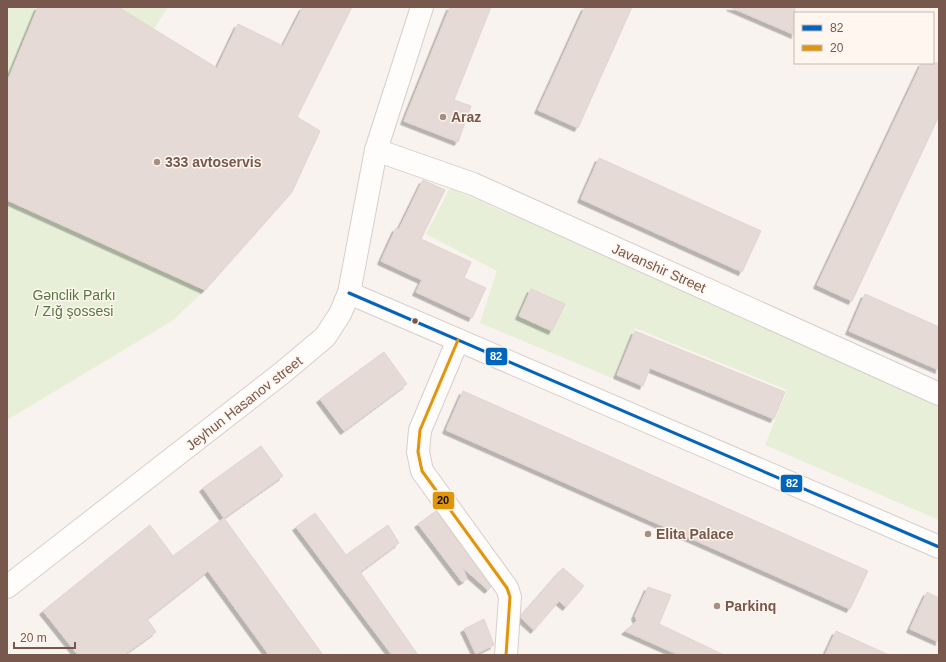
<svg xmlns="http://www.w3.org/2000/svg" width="946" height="662" viewBox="0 0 946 662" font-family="Helvetica,sans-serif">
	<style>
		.green { fill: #e7efd8 }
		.building { fill: #e5dad5; stroke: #e1d5cf; filter: url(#shadow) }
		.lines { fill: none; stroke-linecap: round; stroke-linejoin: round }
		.street-casing { stroke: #d7ceca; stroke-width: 24 }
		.secondary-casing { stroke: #d8ceca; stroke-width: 24 }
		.street { stroke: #fefdfc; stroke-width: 22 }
		.secondary { stroke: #fefdfc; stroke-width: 22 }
		.bus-1-casing { stroke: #fff7ef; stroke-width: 6 }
		.bus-2-casing { stroke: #fff7ef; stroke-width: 6 }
		.bus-1 { stroke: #0065bd; stroke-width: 3 }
		.bus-2 { stroke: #de960f; stroke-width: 3 }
		.poi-dot { fill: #a58e85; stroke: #fff7ef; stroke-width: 1.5 }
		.bus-dot { fill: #78574c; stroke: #fff7ef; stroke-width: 1.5 }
		.labels { text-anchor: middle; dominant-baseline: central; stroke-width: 3; stroke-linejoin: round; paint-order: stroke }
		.poi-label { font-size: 14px; font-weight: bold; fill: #78574c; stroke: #fff7ef; text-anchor: start }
		.street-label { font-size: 14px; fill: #78574c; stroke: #fff7ef }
		.park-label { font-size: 14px; fill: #577741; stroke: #fff7ef }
		.line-badge { stroke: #fff7ef; stroke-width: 1.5 }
		.badge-label { font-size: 11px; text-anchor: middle; font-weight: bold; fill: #fff }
		.pale-badge-label { font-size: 11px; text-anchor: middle; font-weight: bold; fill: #111 }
	</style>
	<defs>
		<filter id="shadow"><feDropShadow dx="-3.5" dy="3.5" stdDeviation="0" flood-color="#0004"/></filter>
	</defs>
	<rect width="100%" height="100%" fill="#f8f3ee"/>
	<g class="green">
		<path d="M 7,7 L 38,7 L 7,82 Z"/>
		<path d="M 118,7 L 168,7 L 154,29 Z"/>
		<path d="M 450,188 L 939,402 L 939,520 L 765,445 L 787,390 L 635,328 L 612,378 L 480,323 L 497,271 L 426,234 Z"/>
		<path d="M 7,200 L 205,290 L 172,321 L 7,420 Z"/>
	</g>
	<g class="building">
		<path d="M 38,7 L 118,7 L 217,68 L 238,24 L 283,46 L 303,7 L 352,7 L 297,117 L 320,131 L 292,192 L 205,290 L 7,200 L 7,82 Z"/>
		<path d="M 450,7 L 491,7 L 454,100 L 471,106 L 458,142 L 404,121 Z"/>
		<path d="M 585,7 L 632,7 L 578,128 L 538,110 Z"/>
		<path d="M 730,7 L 795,7 L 795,35 Z"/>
		<path d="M 922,63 L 939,63 L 939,116 L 852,301 L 817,285 Z"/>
		<path d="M 599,158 L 761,231 L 742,272 L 581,199 Z"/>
		<path d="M 423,180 L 445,190 L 421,239 L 471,262 L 464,278 L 486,288 L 472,318 L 416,292 L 422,280 L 381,261 L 396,228 L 399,229 Z"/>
		<path d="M 531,289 L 565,304 L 552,331 L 519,316 Z"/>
		<path d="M 865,294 L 939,327 L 939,370 L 849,331 Z"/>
		<path d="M 635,331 L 785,392 L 774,419 L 650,368 L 643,386 L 617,375 Z"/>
		<path d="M 384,352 L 407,384 L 344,431 L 320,399 Z"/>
		<path d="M 463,391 L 868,571 L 850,609 L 446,430 Z"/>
		<path d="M 261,446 L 283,476 L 224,518 L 203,488 Z"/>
		<path d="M 436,511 L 491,587 L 488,590 L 463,568 L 467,579 L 462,582 L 418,524 Z"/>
		<path d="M 315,513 L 346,555 L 388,525 L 399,543 L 360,572 L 418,655 L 392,655 L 296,527 Z"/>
		<path d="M 224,518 L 323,655 L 269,655 L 208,571 L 147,619 L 156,632 L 124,655 L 78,655 L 43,611 L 150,525 L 173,556 Z"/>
		<path d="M 563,568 L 584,586 L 566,607 L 559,601 L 534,630 L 521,618 L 521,616 Z"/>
		<path d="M 648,587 L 671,595 L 659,624 L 724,655 L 679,655 L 625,631 L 637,621 L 635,616 Z"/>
		<path d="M 927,592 L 939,598 L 939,642 L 910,629 Z"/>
		<path d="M 484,619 L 494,645 L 476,654 L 464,629 Z"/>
		<path d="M 836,631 L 889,655 L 825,655 Z"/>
	</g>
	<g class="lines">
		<g class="street-casing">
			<g id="street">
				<path d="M 376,150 L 473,184 L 939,394"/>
				<path d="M 458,340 L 420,430 L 418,452 L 422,471 L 507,588 L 510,597 L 506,655"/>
			</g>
		</g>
		<g class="secondary-casing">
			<g id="secondary">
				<path d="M 349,293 L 939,547"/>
				<path d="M 7,587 L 282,373 L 325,337 L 340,314 L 349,293 L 376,150 L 422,7"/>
			</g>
		</g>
		<use href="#street" class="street"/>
		<use href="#secondary" class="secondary"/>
		<g class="bus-1-casing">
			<path id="bus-1" d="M 349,293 L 939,547"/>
		</g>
		<g class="bus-2-casing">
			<path id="bus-2" d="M 458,340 L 420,430 L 418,452 L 422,471 L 507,588 L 510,597 L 506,655"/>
		</g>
		<use href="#bus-1" class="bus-1"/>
		<use href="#bus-2" class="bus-2"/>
	</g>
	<g class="poi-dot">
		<circle cx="443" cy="117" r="4"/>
		<circle cx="157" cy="162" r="4"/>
		<circle cx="648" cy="534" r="4"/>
		<circle cx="717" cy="606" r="4"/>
	</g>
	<circle class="bus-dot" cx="415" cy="321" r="3.5"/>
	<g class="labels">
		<g class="poi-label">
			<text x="451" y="117">Araz</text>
			<text x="165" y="162">333 avtoservis</text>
			<text x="656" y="534">Elita Palace</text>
			<text x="725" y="606">Parkinq</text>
		</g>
		<g class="street-label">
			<text transform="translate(659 268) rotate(24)">Javanshir Street</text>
			<text transform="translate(244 403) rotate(-38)">Jeyhun Hasanov street</text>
		</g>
		<g class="park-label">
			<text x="74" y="295">Gənclik Parkı<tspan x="74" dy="16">/ Zığ şossesi</tspan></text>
		</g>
	</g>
	<g class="line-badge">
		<rect x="485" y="347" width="23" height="19" rx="4" fill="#0065bd"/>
		<rect x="780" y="474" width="23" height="19" rx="4" fill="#0065bd"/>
		<rect x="432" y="491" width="23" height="19" rx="4" fill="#de960f"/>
	</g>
	<g class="badge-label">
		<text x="496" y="360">82</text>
		<text x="792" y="487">82</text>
	</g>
	<g class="pale-badge-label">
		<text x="443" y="504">20</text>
	</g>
	<rect width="946" height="662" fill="none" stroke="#78574c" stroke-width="16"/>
	<rect x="794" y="12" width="140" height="52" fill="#fff7ef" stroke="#c9b7ae"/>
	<rect x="802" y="25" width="20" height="6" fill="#0065bd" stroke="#c9b7ae"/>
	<text x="830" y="32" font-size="12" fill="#78574c">82</text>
	<rect x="802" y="45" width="20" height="6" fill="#de960f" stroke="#c9b7ae"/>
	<text x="830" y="52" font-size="12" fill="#78574c">20</text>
	<path d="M14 642v6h61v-6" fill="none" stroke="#78574c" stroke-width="2"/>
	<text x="20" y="642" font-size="12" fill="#78574c" stroke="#fff7ef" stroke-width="3" paint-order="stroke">20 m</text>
</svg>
